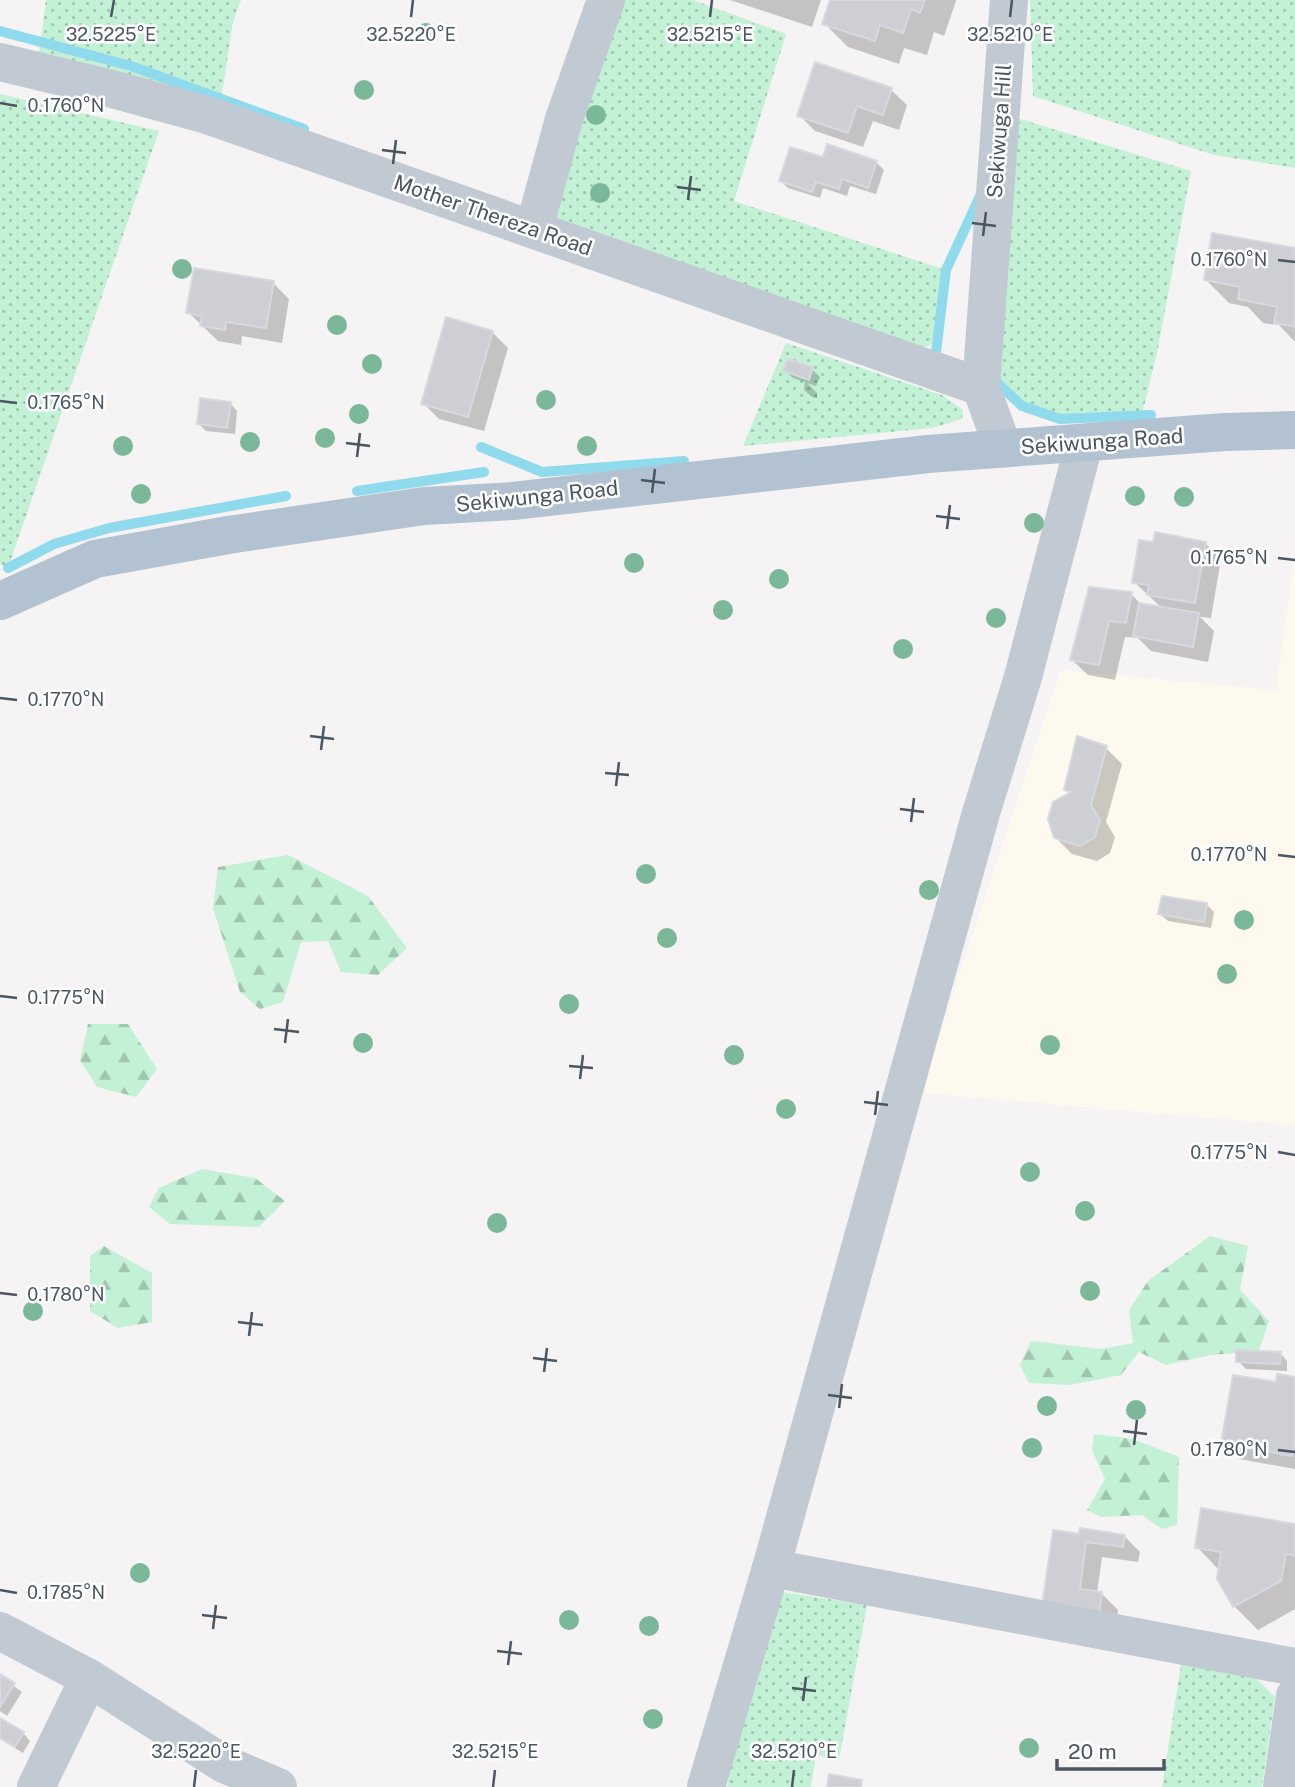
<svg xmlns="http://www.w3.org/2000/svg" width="1295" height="1787" viewBox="0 0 1295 1787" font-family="'Public Sans',sans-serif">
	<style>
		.commercial { fill: #fdf9ef }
		.grass { fill: url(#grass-dots) }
		.forest { fill: url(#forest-firs) }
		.shadow { fill: #0003 }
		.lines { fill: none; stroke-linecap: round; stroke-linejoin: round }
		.stream { stroke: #90daee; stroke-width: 10 }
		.building { fill: #cdcfd5; stroke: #d7d9de; stroke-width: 2 }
		.minor { stroke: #c1cad2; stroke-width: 38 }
		.major { stroke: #b3c2d1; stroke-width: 38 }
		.tree { fill: #7bb799 }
		.ticks { fill: none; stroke: #4a5661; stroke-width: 2.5 }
		.labels { text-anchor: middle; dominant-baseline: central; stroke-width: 5; stroke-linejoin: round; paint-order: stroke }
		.street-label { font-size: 21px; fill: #4a5661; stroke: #fff }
		.ticks-label { font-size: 18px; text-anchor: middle; fill: #4a5661; stroke: #fff; stroke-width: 5; stroke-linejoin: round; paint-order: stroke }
	</style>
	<defs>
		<pattern id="grass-dots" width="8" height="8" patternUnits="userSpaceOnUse" patternTransform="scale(1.75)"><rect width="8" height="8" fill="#c3f1d5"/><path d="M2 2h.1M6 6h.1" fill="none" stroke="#a0c6b0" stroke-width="1.8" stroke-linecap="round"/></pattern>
		<pattern id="forest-firs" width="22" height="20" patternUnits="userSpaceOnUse" patternTransform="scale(1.75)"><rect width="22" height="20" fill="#c3f1d5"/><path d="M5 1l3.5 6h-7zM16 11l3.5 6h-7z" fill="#a0c6b0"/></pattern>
	</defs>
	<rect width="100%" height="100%" fill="#f5f3f3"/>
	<path class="commercial" d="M 1295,552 L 1295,1125 L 920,1093 L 1061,670 L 1276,690 Z"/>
	<g class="grass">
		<path d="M 46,0 L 241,0 L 233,22 L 220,106 L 39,53 Z"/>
		<path d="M 607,0 L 693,0 L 786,34 L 734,201 L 946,270 L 931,345 L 909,353 L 526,214 Z"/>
		<path d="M 1030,0 L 1295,0 L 1295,168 L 1214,155 L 1033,96 Z"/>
		<path d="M 0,94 L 159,131 L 8,568 L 0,564 Z"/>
		<path d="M 1007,115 L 1191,171 L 1158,348 L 1142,415 L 1060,419 L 1022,406 L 986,371 Z"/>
		<path d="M 786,343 L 942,395 L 963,410 L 962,419 L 932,428 L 743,446 Z"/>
		<path d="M 776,1591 L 867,1605 L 839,1760 L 816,1755 L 811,1787 L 727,1787 L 733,1754 Z"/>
		<path d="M 1182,1658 L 1243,1666 L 1275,1697 L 1262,1787 L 1162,1787 Z"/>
	</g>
	<g class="forest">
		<path d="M 288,855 L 368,896 L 407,948 L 378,975 L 341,972 L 328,941 L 301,942 L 283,1002 L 260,1009 L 240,992 L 213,908 L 218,867 Z"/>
		<path d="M 88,1024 L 128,1024 L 157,1069 L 136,1097 L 97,1087 L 80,1060 Z"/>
		<path d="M 202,1169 L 255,1178 L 285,1201 L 259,1227 L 170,1224 L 149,1207 L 159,1188 Z"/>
		<path d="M 1210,1236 L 1248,1246 L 1240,1290 L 1269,1321 L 1259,1351 L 1211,1355 L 1166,1365 L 1139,1352 L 1121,1375 L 1070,1385 L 1029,1383 L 1020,1365 L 1031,1341 L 1102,1349 L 1133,1343 L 1129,1310 L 1148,1281 Z"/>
		<path d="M 104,1246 L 152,1273 L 152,1322 L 118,1328 L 90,1311 L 90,1256 Z"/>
		<path d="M 1094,1434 L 1133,1439 L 1179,1457 L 1177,1525 L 1162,1529 L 1142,1515 L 1101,1517 L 1087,1510 L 1105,1479 L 1092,1450 Z"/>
	</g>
	<g class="shadow">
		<path d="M 730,0 L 821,0 L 812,27 Z"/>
		<path d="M 832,0 L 956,0 L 956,1 L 944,36 L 934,32 L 927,55 L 904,48 L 899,64 L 848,47 L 824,23 Z"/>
		<path d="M 891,90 L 907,105 L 899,130 L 873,121 L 863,147 L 815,131 L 799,115 Z"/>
		<path d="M 824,160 L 876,162 L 884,170 L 876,194 L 850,186 L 847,196 L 823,188 L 820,198 L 788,188 L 781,181 Z"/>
		<path d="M 1295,250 L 1295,342 L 1279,325 L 1263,323 L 1248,307 L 1229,303 L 1206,280 Z"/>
		<path d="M 273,283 L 289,299 L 282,343 L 242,336 L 241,345 L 218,341 L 188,312 Z"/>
		<path d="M 492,332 L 508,348 L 484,431 L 439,419 L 423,403 Z"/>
		<path d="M 812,369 L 820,377 L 816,386 L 807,383 L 817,393 L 817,398 L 812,397 L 804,390 L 805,382 L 793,378 L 785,370 Z"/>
		<path d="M 230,403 L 237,411 L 235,434 L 206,431 L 199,424 Z"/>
		<path d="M 1205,543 L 1221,559 L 1211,618 L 1200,617 L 1214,631 L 1208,662 L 1151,651 L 1138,638 L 1125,637 L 1115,680 L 1088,675 L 1072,660 L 1131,594 L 1142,605 L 1163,609 L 1134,582 Z"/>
		<path d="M 1106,748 L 1122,764 L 1106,822 L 1115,837 L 1110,853 L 1097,861 L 1072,854 L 1055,837 L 1070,794 L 1066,790 Z"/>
		<path d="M 1207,905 L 1214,912 L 1211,928 L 1168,921 L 1160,914 Z"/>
		<path d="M 1280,1353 L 1287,1361 L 1287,1371 L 1246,1369 L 1238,1361 Z"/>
		<path d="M 1295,1378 L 1295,1469 L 1239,1459 L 1223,1443 Z"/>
		<path d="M 1295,1526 L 1295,1609 L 1258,1630 L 1234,1606 L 1218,1579 L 1220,1571 L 1197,1547 Z"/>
		<path d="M 1081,1536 L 1124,1536 L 1140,1552 L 1138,1562 L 1102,1557 L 1097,1593 L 1102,1594 L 1118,1610 L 1115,1630 L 1060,1622 Z"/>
		<path d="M 0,1676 L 22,1692 L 7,1716 L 0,1711 Z"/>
		<path d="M 0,1720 L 23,1733 L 30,1741 L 23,1753 L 0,1739 Z"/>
	</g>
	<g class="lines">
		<g class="stream">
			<path d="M 0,31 L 131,66 L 304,129"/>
			<path d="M 936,352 L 946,270 L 980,196"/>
			<path d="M 992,378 L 1022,406 L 1060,419 L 1151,415"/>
			<path d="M 481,447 L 542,472 L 684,461"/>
			<path d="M 357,491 L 484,472"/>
			<path d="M 8,568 L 54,544 L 109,528 L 286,496"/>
		</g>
	</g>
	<g class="building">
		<path d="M 830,0 L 925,0 L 920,13 L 911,9 L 903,33 L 880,25 L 875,41 L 822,24 Z"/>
		<path d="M 815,62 L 892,88 L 883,115 L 857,106 L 848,133 L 797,116 Z"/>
		<path d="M 827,144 L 877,161 L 868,188 L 842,179 L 839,189 L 816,182 L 812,192 L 779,181 L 790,147 L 823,157 Z"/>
		<path d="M 1212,233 L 1295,248 L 1295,327 L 1274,323 L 1277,307 L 1238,299 L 1240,287 L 1204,280 Z"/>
		<path d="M 194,268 L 274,281 L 266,328 L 226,322 L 225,330 L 200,326 L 202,316 L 186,313 Z"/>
		<path d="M 446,317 L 493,331 L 468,417 L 421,404 Z"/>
		<path d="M 787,359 L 813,367 L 809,380 L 783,371 Z"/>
		<path d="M 200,398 L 231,402 L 227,428 L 197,424 Z"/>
		<path d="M 1155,532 L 1206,542 L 1195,603 L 1147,595 L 1149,585 L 1132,583 L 1139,540 L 1153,542 Z"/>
		<path d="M 1089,587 L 1132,592 L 1126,623 L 1109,621 L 1099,665 L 1070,660 Z"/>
		<path d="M 1139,603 L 1199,613 L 1193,647 L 1133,636 Z"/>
		<path d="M 1077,736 L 1107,746 L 1091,805 L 1100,820 L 1095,837 L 1080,846 L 1054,838 L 1048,819 L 1053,802 L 1071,792 L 1064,790 Z"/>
		<path d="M 1162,896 L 1207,903 L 1204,922 L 1158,914 Z"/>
		<path d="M 1236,1350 L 1281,1352 L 1280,1364 L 1236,1362 Z"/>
		<path d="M 1277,1374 L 1295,1377 L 1295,1440 L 1292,1456 L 1221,1443 L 1233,1375 L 1276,1382 Z"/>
		<path d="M 1201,1508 L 1295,1524 L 1295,1556 L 1286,1554 L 1281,1581 L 1233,1607 L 1217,1579 L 1221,1552 L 1195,1548 Z"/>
		<path d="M 1080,1528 L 1125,1535 L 1123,1547 L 1086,1542 L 1080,1589 L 1102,1592 L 1099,1615 L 1042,1607 L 1053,1530 L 1079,1534 Z"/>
		<path d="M 0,1674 L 15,1683 L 0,1707 Z"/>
		<path d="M 0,1718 L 24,1732 L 15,1747 L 0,1738 Z"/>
		<path d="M 829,1774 L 862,1780 L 861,1787 L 827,1787 Z"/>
	</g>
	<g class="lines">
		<g class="minor">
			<path d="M 0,62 L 112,89 L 207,115 L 981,387"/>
			<path d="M 534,229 L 564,119 L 606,0"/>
			<path d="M 1003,448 L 981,387 L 1009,0"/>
			<path d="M 771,1568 L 1295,1667"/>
			<path d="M 0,1631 L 89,1678 L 224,1764 L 278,1787"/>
			<path d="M 36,1787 L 89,1678"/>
			<path d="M 706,1787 L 771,1568 L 981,813 L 1023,677 L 1084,444"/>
			<path d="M 1282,1787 L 1295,1696"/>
		</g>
		<path class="major" d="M 0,601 L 95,559 L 228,535 L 424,506 L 513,501 L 928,454 L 1225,432 L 1295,430"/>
	</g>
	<g class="tree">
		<circle cx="426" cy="33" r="10"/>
		<circle cx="364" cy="90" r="10"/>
		<circle cx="596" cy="115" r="10"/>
		<circle cx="600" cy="193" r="10"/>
		<circle cx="182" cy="269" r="10"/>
		<circle cx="337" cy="325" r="10"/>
		<circle cx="372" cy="364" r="10"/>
		<circle cx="546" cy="400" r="10"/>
		<circle cx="359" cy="414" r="10"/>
		<circle cx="325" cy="438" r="10"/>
		<circle cx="250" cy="442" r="10"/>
		<circle cx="123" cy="446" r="10"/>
		<circle cx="587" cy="446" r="10"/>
		<circle cx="141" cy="494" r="10"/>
		<circle cx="1135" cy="496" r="10"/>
		<circle cx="1184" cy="497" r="10"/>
		<circle cx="1034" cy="523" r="10"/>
		<circle cx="634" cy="563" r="10"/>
		<circle cx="779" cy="579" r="10"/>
		<circle cx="723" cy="610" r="10"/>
		<circle cx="996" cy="618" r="10"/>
		<circle cx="903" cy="649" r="10"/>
		<circle cx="646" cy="874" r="10"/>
		<circle cx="929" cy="890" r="10"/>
		<circle cx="1244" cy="920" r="10"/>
		<circle cx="667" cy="938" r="10"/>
		<circle cx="1227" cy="974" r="10"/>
		<circle cx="569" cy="1004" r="10"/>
		<circle cx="363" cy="1043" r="10"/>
		<circle cx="1050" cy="1045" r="10"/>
		<circle cx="734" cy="1055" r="10"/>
		<circle cx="786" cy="1109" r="10"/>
		<circle cx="1030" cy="1172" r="10"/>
		<circle cx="1085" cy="1211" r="10"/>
		<circle cx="497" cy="1223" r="10"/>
		<circle cx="1090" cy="1291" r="10"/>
		<circle cx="33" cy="1311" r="10"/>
		<circle cx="1047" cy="1406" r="10"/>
		<circle cx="1136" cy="1410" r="10"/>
		<circle cx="1032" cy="1448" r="10"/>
		<circle cx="140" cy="1573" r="10"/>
		<circle cx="569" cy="1620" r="10"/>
		<circle cx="649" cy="1626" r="10"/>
		<circle cx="653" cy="1719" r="10"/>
		<circle cx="1029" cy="1748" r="10"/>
	</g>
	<path class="ticks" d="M 111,17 L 114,0M 411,17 L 413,0M 710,17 L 712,0M 1010,17 L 1012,0M 0,103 L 17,106M 382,150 L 406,153M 393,164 L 396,140M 677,187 L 701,190M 688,200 L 691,176M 972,223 L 996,226M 983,236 L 986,212M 1278,260 L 1295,262M 0,401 L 17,403M 346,443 L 370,446M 357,457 L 360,433M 641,480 L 665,483M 652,493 L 655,469M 936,516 L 960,519M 947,529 L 950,505M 1278,558 L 1295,560M 0,698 L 17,700M 310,736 L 334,739M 321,750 L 324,726M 605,773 L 629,775M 616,786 L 619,762M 900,809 L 924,812M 911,822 L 914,798M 1278,855 L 1295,857M 0,996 L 17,998M 274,1029 L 299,1032M 285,1043 L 288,1019M 569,1066 L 593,1068M 580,1079 L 583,1055M 864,1102 L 888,1105M 875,1115 L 878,1091M 1278,1152 L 1295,1155M 0,1293 L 17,1295M 238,1322 L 263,1325M 249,1336 L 252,1312M 533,1358 L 557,1361M 544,1372 L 547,1348M 828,1395 L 852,1398M 839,1408 L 842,1384M 1123,1431 L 1147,1434M 1134,1445 L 1137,1420M 1278,1450 L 1295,1452M 0,1590 L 17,1593M 202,1615 L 227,1618M 213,1629 L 216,1605M 497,1651 L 522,1654M 508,1665 L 511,1641M 792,1688 L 816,1691M 803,1701 L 806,1677M 194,1787 L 196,1770M 493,1787 L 495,1770M 792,1787 L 794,1770"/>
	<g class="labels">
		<g class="street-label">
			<text transform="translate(999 131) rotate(-86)">Sekiwuga Hill</text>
			<text transform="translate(493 215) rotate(19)">Mother Thereza Road</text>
			<text transform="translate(1102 441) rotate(-4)">Sekiwunga Road</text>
			<text transform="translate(537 496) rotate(-6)">Sekiwunga Road</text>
		</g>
	</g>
	<g class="ticks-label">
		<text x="111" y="41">32.5225°E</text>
		<text x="411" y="41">32.5220°E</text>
		<text x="710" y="41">32.5215°E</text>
		<text x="1010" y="41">32.5210°E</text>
		<text x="66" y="112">0.1760°N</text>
		<text x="1229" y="266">0.1760°N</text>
		<text x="66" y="409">0.1765°N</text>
		<text x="1229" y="564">0.1765°N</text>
		<text x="66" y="706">0.1770°N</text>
		<text x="1229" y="861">0.1770°N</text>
		<text x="66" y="1004">0.1775°N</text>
		<text x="1229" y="1159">0.1775°N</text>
		<text x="66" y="1301">0.1780°N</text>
		<text x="1229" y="1456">0.1780°N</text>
		<text x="66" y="1599">0.1785°N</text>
		<text x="196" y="1758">32.5220°E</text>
		<text x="495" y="1758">32.5215°E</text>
		<text x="794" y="1758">32.5210°E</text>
	</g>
	<path d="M1057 1759v10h107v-10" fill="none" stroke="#4a5661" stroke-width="3.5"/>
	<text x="1068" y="1759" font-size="21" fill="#4a5661" stroke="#ffffff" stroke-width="5" paint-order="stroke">20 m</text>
</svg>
